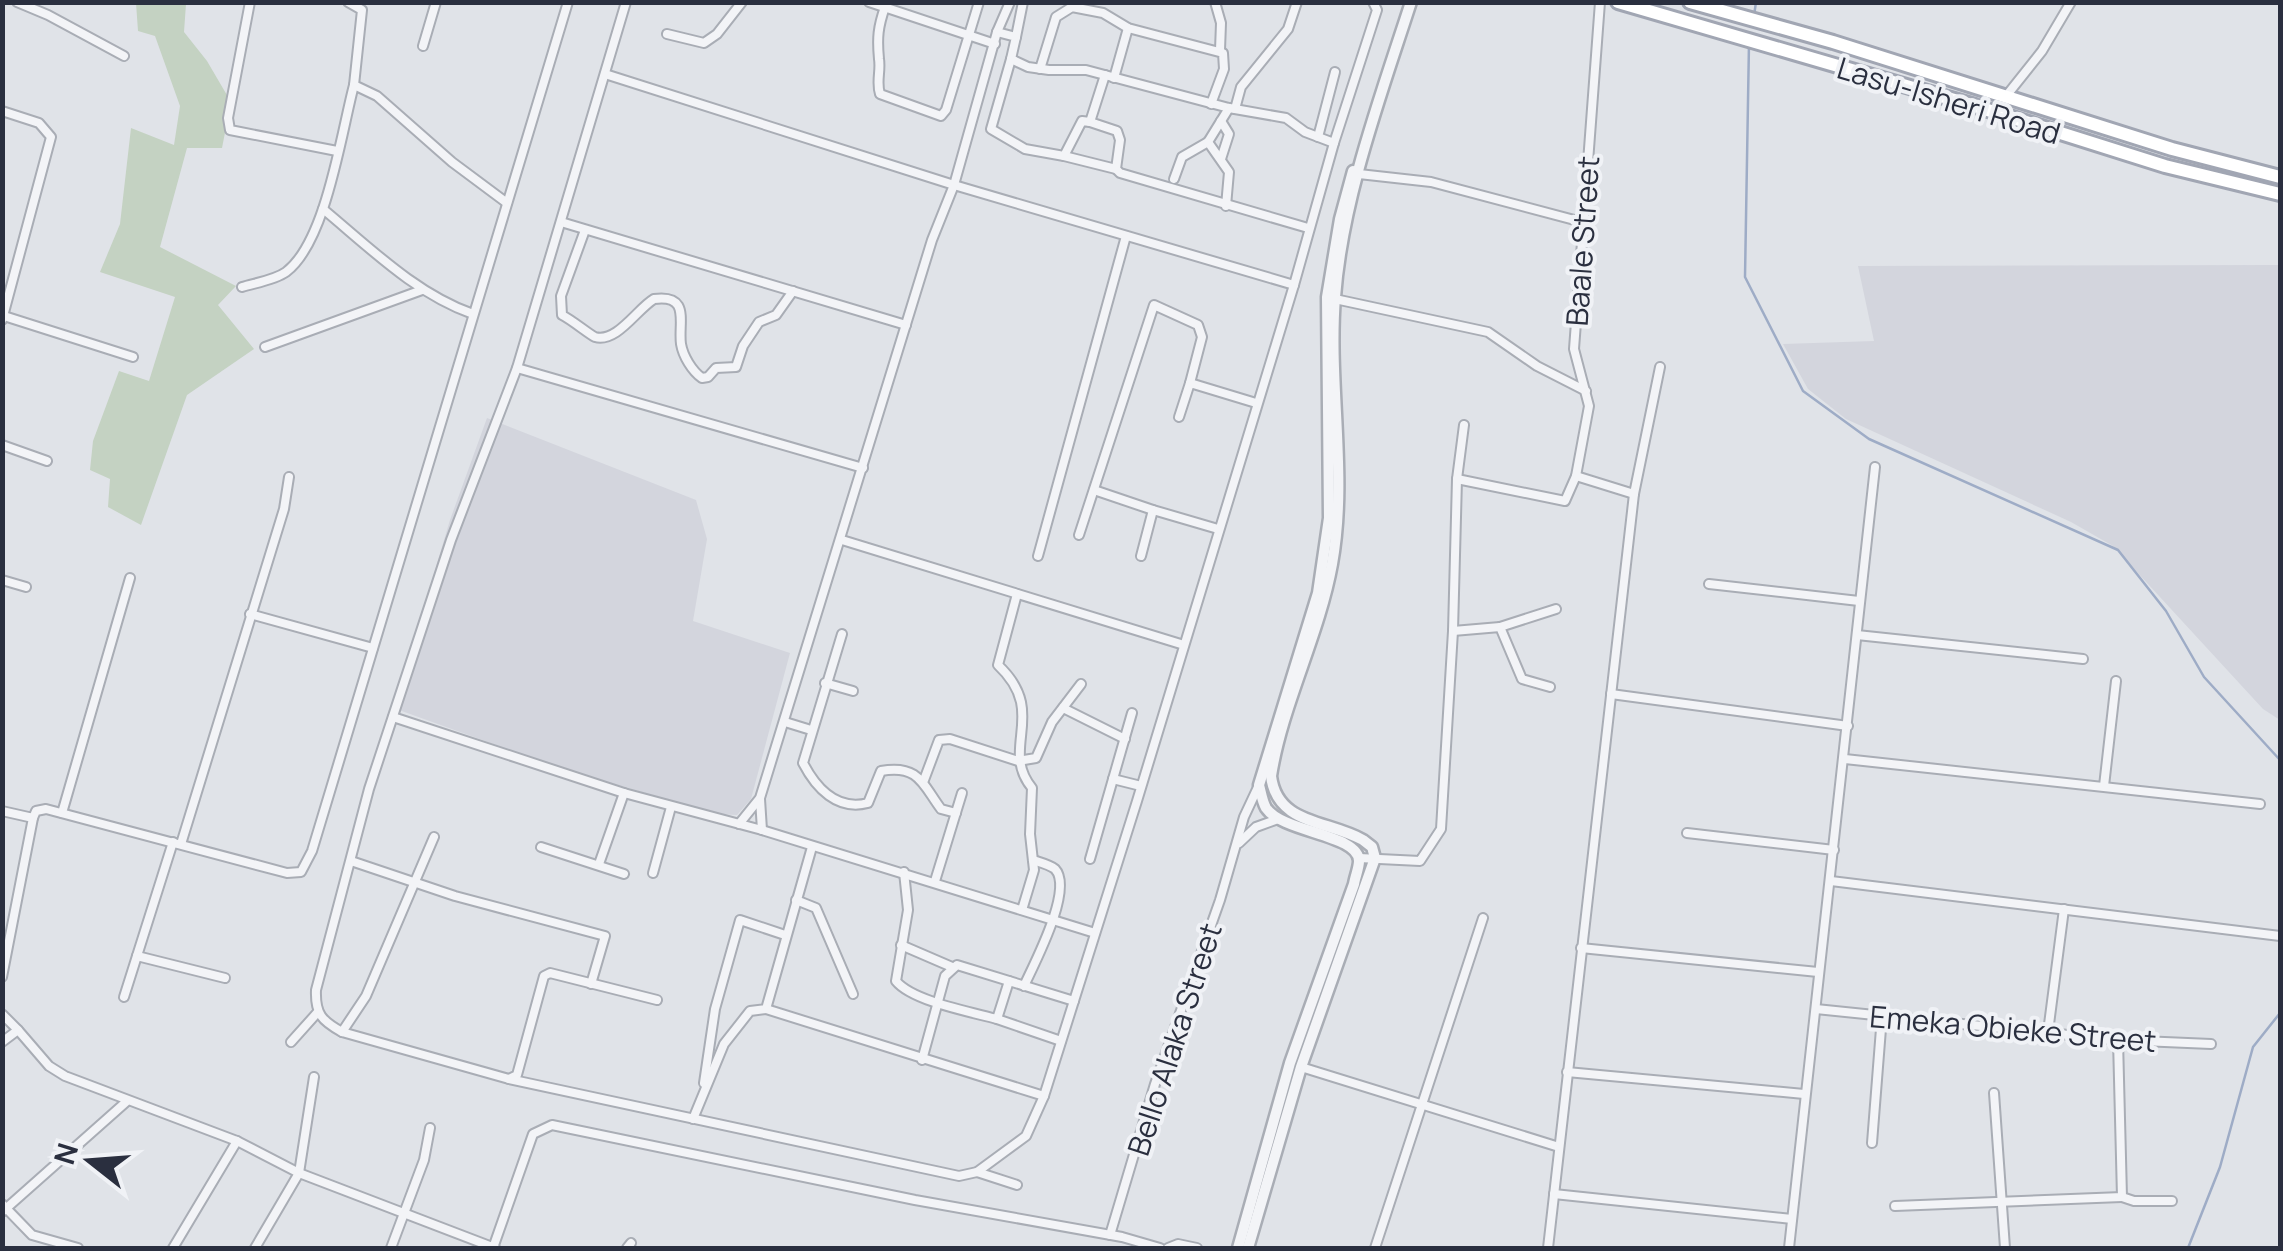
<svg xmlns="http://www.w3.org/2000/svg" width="2283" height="1251" viewBox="0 0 2283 1251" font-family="Manrope,sans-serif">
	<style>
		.built { fill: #d3d5dd }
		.green { fill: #c4d2c2 }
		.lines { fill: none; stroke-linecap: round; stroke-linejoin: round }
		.stream { stroke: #9eacc6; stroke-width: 2.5 }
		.minor-casing { stroke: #a9adb5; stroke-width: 12 }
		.tertiary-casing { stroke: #a9adb5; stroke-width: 15 }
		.primary-casing { stroke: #a1a6b3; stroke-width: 18 }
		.minor { stroke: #f3f4f7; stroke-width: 8 }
		.tertiary { stroke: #f3f4f7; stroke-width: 10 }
		.primary { stroke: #fff; stroke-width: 12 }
		.labels { text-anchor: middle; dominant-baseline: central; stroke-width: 8; stroke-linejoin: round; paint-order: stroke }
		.street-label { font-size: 30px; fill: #2a2f3f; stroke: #f0f2f6 }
	</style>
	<rect width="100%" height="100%" fill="#e0e3e8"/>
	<g class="built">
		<path d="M 2280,265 L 2280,720 L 2263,709 L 2113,546 L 2071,522 L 1846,419 L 1808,389 L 1783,344 L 1874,341 L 1858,266 Z"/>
		<path d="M 487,418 L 696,500 L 707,539 L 693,621 L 790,653 L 751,799 L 737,815 L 716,814 L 554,766 L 399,710 L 395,704 L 450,520 Z"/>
	</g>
	<path class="green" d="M 136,3 L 186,4 L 184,32 L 207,61 L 231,102 L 222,148 L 187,148 L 160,247 L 236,286 L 218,305 L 254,349 L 187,395 L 141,525 L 108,507 L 110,479 L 90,470 L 93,441 L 119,371 L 149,381 L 175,297 L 100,272 L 120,224 L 131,128 L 174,145 L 180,106 L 155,36 L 138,31 Z"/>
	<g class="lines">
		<g class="stream">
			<path d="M 1754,16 L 1756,2"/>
			<path d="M 1749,43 L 1745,277 L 1803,391 L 1869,439 L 2118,550 L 2166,611 L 2204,677 L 2280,760"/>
			<path d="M 2188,1248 L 2220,1167 L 2253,1047 L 2280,1013"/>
		</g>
		<g class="minor-casing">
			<g id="minor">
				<path d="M 17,2 L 48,15 L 124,56"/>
				<path d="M 250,2 L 228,118 L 230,130 L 337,151"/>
				<path d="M 348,2 L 362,10 L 354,85 L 377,96 L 452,162 L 507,203"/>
				<path d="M 626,2 L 517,368 L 451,540 L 369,789 L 316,990 C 315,1014 322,1021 342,1032 L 509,1079 L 517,1075 L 544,976 L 550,973 L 657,1000"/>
				<path d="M 869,2 L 995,44"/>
				<path d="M 1215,2 L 1221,23 L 1220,50"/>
				<path d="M 885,7 C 878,27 877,38 879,59 C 881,71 876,82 880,94 L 941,116 L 946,110 L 979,2"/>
				<path d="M 997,32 L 1016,37 L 1011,59 L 1028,67 L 1049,70 L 1086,70 L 1229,108 L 1286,118 L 1305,132 L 1334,143"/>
				<path d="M 667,34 L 704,43 L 717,34 L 742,2"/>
				<path d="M 1016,37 L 1023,2"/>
				<path d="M 423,46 L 436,2"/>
				<path d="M 1011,59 L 991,129 L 1025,149 L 1064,156 L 1082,121 L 1090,122"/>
				<path d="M 1040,69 L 1056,17 L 1072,7 L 1103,13 L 1128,28 L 1223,53 L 1224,69 L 1211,104"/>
				<path d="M 605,74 L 954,185 L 1294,285"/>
				<path d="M 1105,75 L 1090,122 L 1117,131 L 1120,140 L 1116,169 L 1120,173 L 1308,228"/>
				<path d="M 1114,78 L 1128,28"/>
				<path d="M 2007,95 L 2042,51 L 2071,2"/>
				<path d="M 1235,109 L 1241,87 L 1288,29 L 1297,2"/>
				<path d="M 2,111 L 39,123 L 51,137 L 2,320"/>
				<path d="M 1221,121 L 1229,134 L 1221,159"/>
				<path d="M 1318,137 L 1335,72"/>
				<path d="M 1064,156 L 1116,169"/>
				<path d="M 1359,174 L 1431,182 L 1582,222"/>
				<path d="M 1174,179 L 1182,157 L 1208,142"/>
				<path d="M 1226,206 L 1229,172 L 1208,142 L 1229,108"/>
				<path d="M 323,209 C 370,248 416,294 473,314"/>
				<path d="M 561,222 L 906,325"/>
				<path d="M 585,230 L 561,296 L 562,315 C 572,320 590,335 595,337 C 617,343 637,309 654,299 C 691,294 678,323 681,344 C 683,356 692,371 702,378 L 708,377 L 716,368 L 736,367 L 743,346 L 759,322 L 776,315 L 793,291"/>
				<path d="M 242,287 C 255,283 275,280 286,272 C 326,242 341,134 354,85"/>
				<path d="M 1335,299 L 1488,332 L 1537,366 L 1586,391"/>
				<path d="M 4,316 L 133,357"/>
				<path d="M 265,347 L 422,290"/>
				<path d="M 517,368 L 863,468"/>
				<path d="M 1179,417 L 1190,383 L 1256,403"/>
				<path d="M 2,445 L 47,461"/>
				<path d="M 1576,476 L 1634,494"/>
				<path d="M 1457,479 L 1565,501 L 1576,476 L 1589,406 L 1574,349 L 1600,2"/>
				<path d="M 1094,490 L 1153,510"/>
				<path d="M 1079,535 L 1154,305 L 1198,325 L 1202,337 L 1190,383"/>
				<path d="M 842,540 L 1184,645"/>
				<path d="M 1038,556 L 1126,236"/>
				<path d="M 1141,556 L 1153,510 L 1218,529"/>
				<path d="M 2,580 L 26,587"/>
				<path d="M 1709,584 L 1859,601"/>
				<path d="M 1017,594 L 998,665 C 1049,713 999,748 1032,788 L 1030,834 L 1034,870 L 1022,910"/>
				<path d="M 250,614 L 373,648"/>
				<path d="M 1500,627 L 1556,609"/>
				<path d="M 1453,631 L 1500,627 L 1522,679 L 1550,687"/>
				<path d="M 842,634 L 803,763 C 816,788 837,811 868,803 L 881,771 C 919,764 923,785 941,809 L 956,813"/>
				<path d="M 1857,635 L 2083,659"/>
				<path d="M 825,683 L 853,691"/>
				<path d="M 1611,694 L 1848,726"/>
				<path d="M 1063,708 L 1125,739"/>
				<path d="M 393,717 L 624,793 L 762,830 L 1095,933"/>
				<path d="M 785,722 L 811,730"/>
				<path d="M 1845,759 L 2260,804"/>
				<path d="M 1113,779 L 1141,786"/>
				<path d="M 924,780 L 939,740 L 950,739 L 1018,761 L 1036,758 L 1052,722 L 1081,684"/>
				<path d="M 2104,786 L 2116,681"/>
				<path d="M 760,799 L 762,830"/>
				<path d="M 2,811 L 33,818 L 36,811 L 46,809 L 287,873 L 301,872 L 312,851 L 568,2"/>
				<path d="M 62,813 L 130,578"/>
				<path d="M 739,824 L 760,798 L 932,240 L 954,185 L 997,32 L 1010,2"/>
				<path d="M 1687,833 L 1834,850"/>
				<path d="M 1239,843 L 1256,827 L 1278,819"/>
				<path d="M 181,844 L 284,509 L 289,477"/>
				<path d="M 541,847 L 624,874"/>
				<path d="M 1359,858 L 1420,861 L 1441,829 L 1453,631 L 1457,479 L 1464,425"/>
				<path d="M 1090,859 L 1132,713"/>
				<path d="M 351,861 L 455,896 L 605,936 L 591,984"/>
				<path d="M 599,864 L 624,793"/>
				<path d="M 904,872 L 908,910 L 896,981 C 912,1001 971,1012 997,1019"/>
				<path d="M 653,873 L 671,807"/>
				<path d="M 935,881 L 962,793"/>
				<path d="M 1831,881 L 2280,936"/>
				<path d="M 796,900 L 816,908 L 853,994"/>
				<path d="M 901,945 L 952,967"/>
				<path d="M 1581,948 L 1818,972"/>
				<path d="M 137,956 L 225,978"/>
				<path d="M 2,977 L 33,818"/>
				<path d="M 1009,981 L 997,1019 L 1061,1041"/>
				<path d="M 1024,986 C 1034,964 1074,889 1055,869 C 1050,865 1039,862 1033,860"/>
				<path d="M 124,997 L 173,842"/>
				<path d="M 766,1009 L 1044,1096"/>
				<path d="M 1816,1009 L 2118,1040 L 2211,1044"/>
				<path d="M 2,1014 L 18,1030 L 2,1042"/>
				<path d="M 18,1030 L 49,1066 L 65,1076 L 237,1141 L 299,1173 L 495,1248"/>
				<path d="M 342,1032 L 366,996 L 434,837"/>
				<path d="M 2048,1032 L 2064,909"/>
				<path d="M 291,1042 L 317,1013"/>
				<path d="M 922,1060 L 945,976 L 957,965 L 1074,1001"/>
				<path d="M 1301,1067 L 1559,1147"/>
				<path d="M 1567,1072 L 1804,1094"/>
				<path d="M 509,1079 L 959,1176 L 977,1172 L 1026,1136 L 1044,1096 L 1137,801 L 1294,285 L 1334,143 L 1377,10 L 1373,2"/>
				<path d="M 704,1083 L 715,1009 L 740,920 L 785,935"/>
				<path d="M 1994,1093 L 2005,1248"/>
				<path d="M 693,1119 L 724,1044 L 750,1011 L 766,1009 L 812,847"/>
				<path d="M 1872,1143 L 1882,1016"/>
				<path d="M 977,1172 L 1017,1185"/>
				<path d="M 1554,1194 L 1792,1219"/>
				<path d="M 2122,1197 L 2134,1201 L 2172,1201"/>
				<path d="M 2,1204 L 32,1235 L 78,1248"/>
				<path d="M 1895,1206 L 2122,1197 L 2118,1040"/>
				<path d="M 2,1212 L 126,1102"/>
				<path d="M 1110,1235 L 1155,1084 L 1220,900 L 1244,817 L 1259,785"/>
				<path d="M 173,1248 L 237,1141"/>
				<path d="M 255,1248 L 299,1173 L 314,1077"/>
				<path d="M 391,1248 L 424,1160 L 430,1128"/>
				<path d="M 493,1248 L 533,1134 L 552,1125 L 915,1200 L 1122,1237 L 1160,1248"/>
				<path d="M 627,1248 L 631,1243"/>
				<path d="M 1168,1248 L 1178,1244 L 1197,1248"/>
				<path d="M 1375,1248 L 1483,918"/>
				<path d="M 1548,1248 L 1634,494 L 1660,367"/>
				<path d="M 1789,1248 L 1875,467"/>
			</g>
		</g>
		<g class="tertiary-casing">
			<g id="tertiary">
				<path d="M 1238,1248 L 1290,1063 L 1354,884 C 1355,877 1359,868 1359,861 C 1359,834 1283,833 1266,808 C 1262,801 1261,792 1259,785 L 1318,593 L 1329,518 L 1327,297 L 1340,219 L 1353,171"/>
				<path d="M 1248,1248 L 1301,1067 L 1375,858 L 1372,847 L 1363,840 C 1328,820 1277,825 1271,776 C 1282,705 1319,636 1332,564 C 1348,476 1328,386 1335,297 C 1342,200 1381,95 1411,2"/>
			</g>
		</g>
		<g class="primary-casing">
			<g id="primary">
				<path d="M 1618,2 L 1975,106 L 2165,166 L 2280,194"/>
				<path d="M 1690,2 L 1833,42 L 2172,149 L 2280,177"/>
			</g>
		</g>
		<use href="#minor" class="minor"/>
		<use href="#tertiary" class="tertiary"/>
		<use href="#primary" class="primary"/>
	</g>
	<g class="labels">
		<g class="street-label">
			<text transform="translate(1949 100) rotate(17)">Lasu-Isheri Road</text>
			<text transform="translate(1582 241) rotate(-86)">Baale Street</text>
			<text transform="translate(2013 1028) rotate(5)">Emeka Obieke Street</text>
			<text transform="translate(1174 1039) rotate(-72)">Bello Alaka Street</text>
		</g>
	</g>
	<rect width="2283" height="1251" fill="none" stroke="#2a2f3f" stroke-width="10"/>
	<g transform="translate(90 1161) rotate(287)" stroke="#f0f2f6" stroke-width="8" paint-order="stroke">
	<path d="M0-8L18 38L0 25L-18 38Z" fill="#2a2f3f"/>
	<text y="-15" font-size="28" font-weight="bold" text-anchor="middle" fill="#2a2f3f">N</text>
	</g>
</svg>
